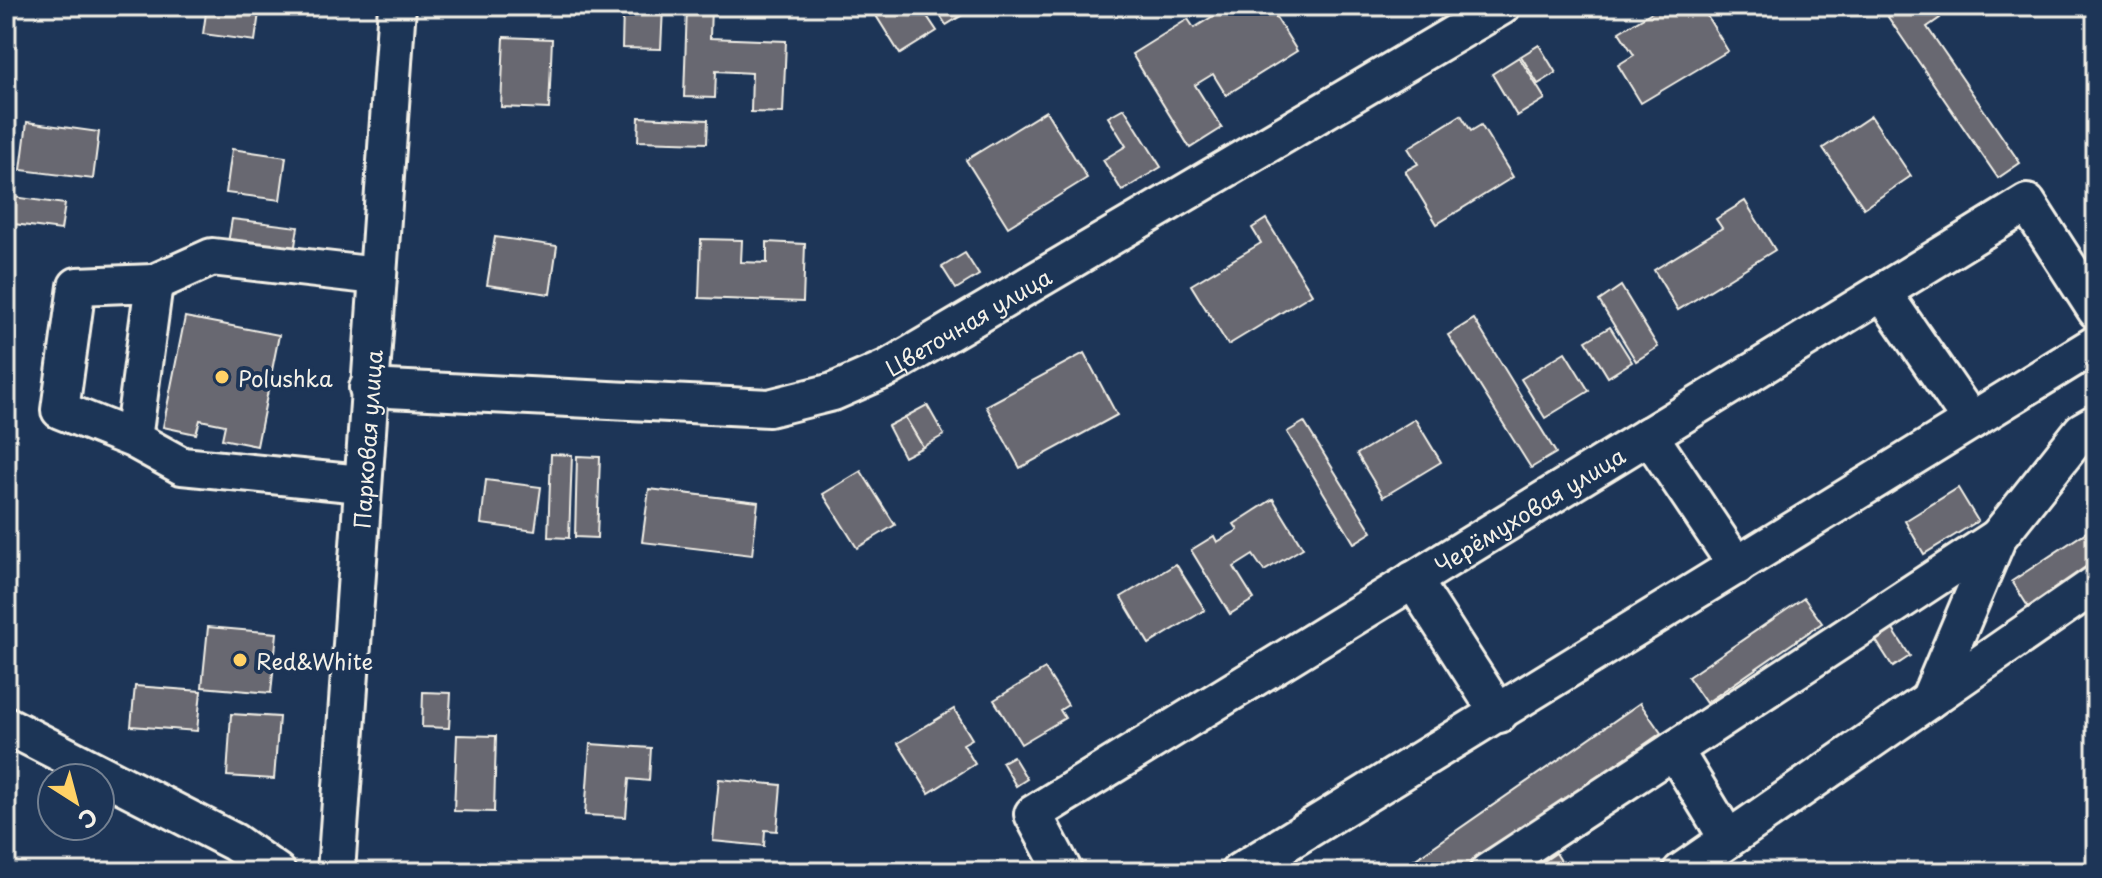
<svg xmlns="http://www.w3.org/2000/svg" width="2102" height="878" font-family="'Playpen Sans',sans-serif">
	<rect width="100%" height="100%" fill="#1d3557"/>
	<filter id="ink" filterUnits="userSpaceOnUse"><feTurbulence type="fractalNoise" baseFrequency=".0125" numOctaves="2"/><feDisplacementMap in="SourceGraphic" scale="16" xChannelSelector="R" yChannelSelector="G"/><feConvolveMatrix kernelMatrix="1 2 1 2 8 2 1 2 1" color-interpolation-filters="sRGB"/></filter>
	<g filter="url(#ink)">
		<g fill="#686771" stroke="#f4f1e8" stroke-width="2">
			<polygon points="207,6 260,6 255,41 203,34"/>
			<polygon points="687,6 711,6 710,38 786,41 783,113 751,112 752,73 716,71 715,98 684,97"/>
			<polygon points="870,6 977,6 946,25 935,7 925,13 937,31 900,54"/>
			<polygon points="1229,6 1269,6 1297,51 1226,95 1213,74 1195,85 1222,128 1190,148 1132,54 1188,19 1194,28"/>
			<polygon points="1662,6 1701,6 1728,51 1641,103 1618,65 1634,55 1619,32"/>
			<polygon points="1903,6 1931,6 1940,18 1927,27 2020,163 1998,178 1888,17"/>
			<polygon points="623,7 663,8 661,49 622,48"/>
			<polygon points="504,37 552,39 549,109 501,107"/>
			<polygon points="1539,45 1556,73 1538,84 1521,56"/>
			<polygon points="1519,57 1545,99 1517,116 1492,74"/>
			<polygon points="1124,108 1161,167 1122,191 1103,160 1126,146 1108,117"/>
			<polygon points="1046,111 1087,178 1008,227 966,160"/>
			<polygon points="1461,115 1471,131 1481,125 1513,177 1437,224 1405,171 1418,164 1408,148"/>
			<polygon points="1871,116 1911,176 1864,208 1823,148"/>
			<polygon points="639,117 708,120 707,143 638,141"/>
			<polygon points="27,122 99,132 93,179 21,170"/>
			<polygon points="232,149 286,157 280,200 226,193"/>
			<polygon points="6,196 65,204 61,230 6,223"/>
			<polygon points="1745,201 1775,250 1678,310 1654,270 1722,228 1716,219"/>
			<polygon points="232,219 298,227 294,252 228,243"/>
			<polygon points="1266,219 1312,294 1228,345 1191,285 1261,243 1252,228"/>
			<polygon points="495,237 557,246 550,294 487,285"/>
			<polygon points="701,239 742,240 741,262 767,263 767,242 805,244 803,302 699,298"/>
			<polygon points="965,253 979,275 956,289 942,267"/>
			<polygon points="1621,286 1658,347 1636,361 1599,301"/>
			<polygon points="185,317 279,335 257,446 222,439 225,425 200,420 196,434 163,427"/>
			<polygon points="1474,319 1556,453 1531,468 1448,335"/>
			<polygon points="1610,327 1632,362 1608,377 1586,341"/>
			<polygon points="1565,352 1589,391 1545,418 1521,379"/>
			<polygon points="1084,353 1117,415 1020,468 986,406"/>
			<polygon points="927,405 944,435 923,447 905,417"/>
			<polygon points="905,417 923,447 904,457 888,426"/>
			<polygon points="1415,419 1441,462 1383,497 1357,454"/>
			<polygon points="1304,422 1372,532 1354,543 1287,432"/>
			<polygon points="551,454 572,455 569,538 548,537"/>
			<polygon points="577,456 600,457 597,538 575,537"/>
			<polygon points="861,471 895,525 857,548 823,494"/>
			<polygon points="486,480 541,487 535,531 481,524"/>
			<polygon points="1958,488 1978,521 1924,554 1905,521"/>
			<polygon points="649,489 758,502 752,555 642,542"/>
			<polygon points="1273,499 1303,548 1264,571 1253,555 1234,567 1254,599 1230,614 1191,550 1214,536 1217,542 1238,530 1234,524"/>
			<polygon points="2091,529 2096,537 2096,564 2029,608 2012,581"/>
			<polygon points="1176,564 1205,610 1149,644 1121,597"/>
			<polygon points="1804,598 1822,623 1706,703 1688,677"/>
			<polygon points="208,627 277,633 271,693 202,687"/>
			<polygon points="1892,628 1910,656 1893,667 1875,639"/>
			<polygon points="1045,669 1068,705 1060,710 1065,718 1021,744 994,700"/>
			<polygon points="135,686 201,691 197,731 131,726"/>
			<polygon points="423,692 451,693 449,728 422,727"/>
			<polygon points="1640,703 1661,733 1461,872 1397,872"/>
			<polygon points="954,709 972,739 963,744 975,764 929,793 898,743"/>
			<polygon points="231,714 279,717 274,779 227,776"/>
			<polygon points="457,735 496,736 494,812 454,811"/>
			<polygon points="590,744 651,748 649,781 629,779 626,817 585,815"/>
			<polygon points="1013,756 1027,779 1016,786 1002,762"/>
			<polygon points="719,779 781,785 777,831 765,830 764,846 713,841"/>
			<polygon points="1556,853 1568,872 1528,872"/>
			<polygon points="1746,860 1754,872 1728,872"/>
		</g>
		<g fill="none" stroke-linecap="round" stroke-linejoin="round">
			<defs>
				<g id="minor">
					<polyline points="154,283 212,257 377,276"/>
					<polyline points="1882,292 1971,421"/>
					<path id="s1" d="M368,388L769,408L833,392L888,368L1502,6"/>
					<polyline points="1649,435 1737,566"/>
					<polyline points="133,439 154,283 77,286 60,410 133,439 182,466 361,484"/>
					<polyline points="1413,580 1499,714"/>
					<polyline points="1929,700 1998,537 2082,431 2096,423"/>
					<polyline points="6,725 234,842 277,872"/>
					<polyline points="1674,750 1728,839"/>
					<path id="s2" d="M336,872L397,6"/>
					<path id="s3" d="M1064,872L1033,814L2027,203L2096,310"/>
					<polyline points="1239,872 2096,344"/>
					<polyline points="1488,872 1998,537"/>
					<polyline points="1681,872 2096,584"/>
				</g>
			</defs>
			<use href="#minor" stroke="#f4f1e8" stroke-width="42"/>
			<use href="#minor" stroke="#1d3557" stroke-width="36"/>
		</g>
	</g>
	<g fill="#ffd166" stroke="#1d3557" stroke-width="3">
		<circle cx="222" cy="377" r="8"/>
		<circle cx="240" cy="660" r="8"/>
	</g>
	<g text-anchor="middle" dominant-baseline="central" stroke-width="8" stroke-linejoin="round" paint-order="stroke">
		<g font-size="22" fill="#f4f1e8" stroke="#1d3557">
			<text stroke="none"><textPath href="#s1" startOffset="620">Цветочная улица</textPath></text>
			<text stroke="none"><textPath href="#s2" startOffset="434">Парковая улица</textPath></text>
			<text stroke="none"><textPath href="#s3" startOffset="648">Черёмуховая улица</textPath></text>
		</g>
		<g font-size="22" fill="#f4f1e8" stroke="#1d3557" text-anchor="start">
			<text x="238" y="377">Polushka</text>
			<text x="256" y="660">Red&amp;White</text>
		</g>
	</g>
	<rect width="2102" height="878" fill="none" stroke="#1d3557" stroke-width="32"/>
	<rect x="16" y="16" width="2070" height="846" fill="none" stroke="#f4f1e8" stroke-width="3" filter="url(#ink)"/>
	<g transform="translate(76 802) rotate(144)"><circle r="38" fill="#1d3557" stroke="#738091" stroke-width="2"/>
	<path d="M0-6L14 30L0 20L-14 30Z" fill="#ffd166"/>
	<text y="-12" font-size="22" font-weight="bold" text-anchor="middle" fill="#f4f1e8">С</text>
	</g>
</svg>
